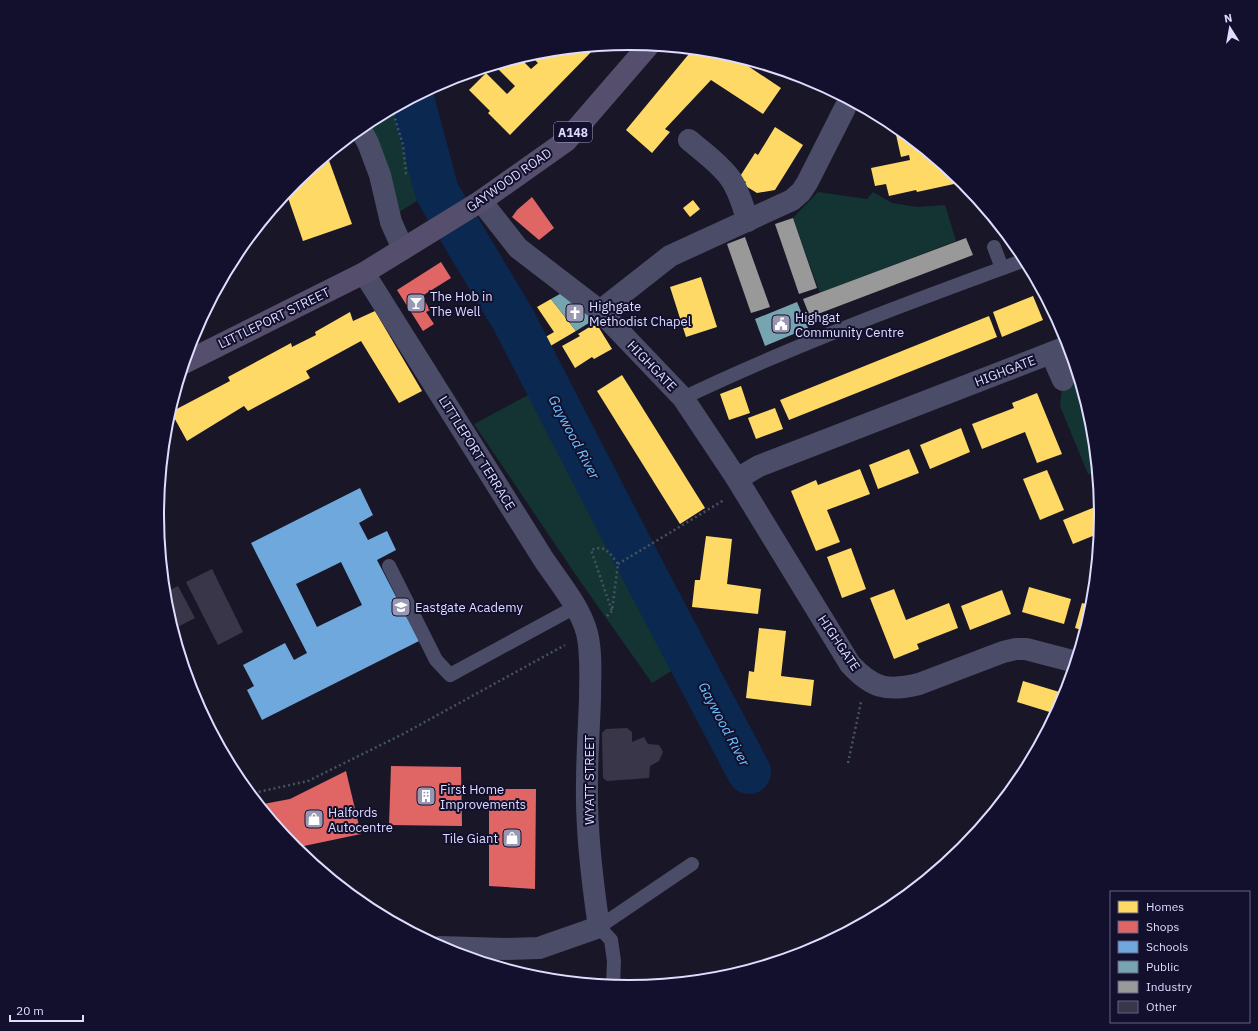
<svg xmlns="http://www.w3.org/2000/svg" width="1258" height="1031" font-family="'IBM Plex Sans',sans-serif">
	<rect width="100%" height="100%" fill="#191727"/>
	<g fill="#133432">
		<polygon points="403,103 428,194 399,212 388,171 369,122"/>
		<polygon points="818,192 867,199 873,192 892,203 917,207 945,205 956,241 820,293 793,218"/>
		<polygon points="558,379 636,548 697,655 652,683 580,581 474,424"/>
		<polygon points="1075,383 1081,385 1092,424 1097,475 1088,474 1060,406 1062,388"/>
	</g>
	<g fill="#ffd966">
		<polygon points="597,46 510,135 488,113 490,111 469,90 486,73 507,94 515,86 494,65 519,57 531,69 538,63 529,54 537,52"/>
		<polygon points="693,49 721,52 733,56 781,88 763,114 711,80 665,129 670,132 652,153 626,130"/>
		<polygon points="806,78 810,79 829,89 827,92"/>
		<polygon points="775,127 803,145 775,190 757,193 744,185 746,182 739,178 755,153 758,155"/>
		<polygon points="899,129 951,171 954,184 917,192 916,190 889,196 886,184 875,186 871,168 910,160 909,155 901,157 895,130"/>
		<polygon points="327,155 352,224 303,241 286,192 295,181"/>
		<polygon points="693,200 700,209 690,217 683,208"/>
		<polygon points="701,277 717,327 686,337 670,287"/>
		<polygon points="1042,290 1051,307 1055,314 1050,316 1040,291"/>
		<polygon points="1033,296 1043,320 1002,337 993,312"/>
		<polygon points="551,299 576,331 547,348 542,339 554,332 537,307"/>
		<polygon points="375,311 422,391 399,403 361,341 306,371 310,378 248,411 244,406 187,441 171,412 230,381 228,377 291,343 292,347 316,335 315,332 350,312 353,321"/>
		<polygon points="989,316 997,337 789,420 780,400"/>
		<polygon points="596,323 612,349 594,359 592,357 575,368 562,346 580,336 578,334"/>
		<polygon points="622,375 705,508 680,524 597,391"/>
		<polygon points="741,386 750,413 729,420 720,394"/>
		<polygon points="1037,393 1062,454 1037,463 1025,432 982,449 972,424 1014,408 1012,403"/>
		<polygon points="775,408 783,429 756,439 748,418"/>
		<polygon points="961,428 970,452 930,469 920,445"/>
		<polygon points="909,449 919,473 878,489 869,465"/>
		<polygon points="860,469 870,494 827,510 840,542 816,551 791,491 816,480 818,485"/>
		<polygon points="1047,470 1064,510 1040,520 1023,479"/>
		<polygon points="1100,505 1101,516 1100,533 1073,544 1063,520"/>
		<polygon points="706,536 732,539 727,584 761,589 758,614 692,607 695,580 700,580"/>
		<polygon points="851,548 866,589 842,598 827,557"/>
		<polygon points="1029,587 1071,599 1064,624 1022,612"/>
		<polygon points="894,589 906,620 949,603 958,628 917,644 919,649 894,659 870,598"/>
		<polygon points="1002,590 1011,614 970,630 961,606"/>
		<polygon points="1082,603 1093,606 1085,631 1075,628"/>
		<polygon points="759,628 786,631 781,676 814,680 811,706 746,698 749,671 754,672"/>
		<polygon points="1023,681 1066,694 1056,714 1017,702"/>
	</g>
	<g fill="#e06666">
		<polygon points="532,197 554,228 539,240 512,217 517,210"/>
		<polygon points="441,262 451,278 422,296 430,310 426,312 434,324 423,331 397,290"/>
		<polygon points="391,766 461,767 462,826 389,825"/>
		<polygon points="346,771 361,834 304,846 308,860 295,849 258,805 290,799"/>
		<polygon points="489,789 536,789 535,889 489,886"/>
	</g>
	<path fill="#6fa8dc" fill-rule="evenodd" d="M360,488L373,515L359,523L368,540L387,531L396,550L377,560L419,641L262,720L247,690L254,686L243,665L285,643L294,660L307,653L251,543ZM341,562L362,605L317,627L296,584Z"/>
	<g fill="#76a5af">
		<polygon points="567,290 583,306 592,321 576,331 551,299"/>
		<polygon points="797,302 808,328 765,346 755,319"/>
	</g>
	<g fill="#999">
		<polygon points="793,218 817,288 799,294 775,224"/>
		<polygon points="745,237 770,307 751,313 727,244"/>
		<polygon points="966,238 973,255 810,317 803,299"/>
	</g>
	<g fill="none" stroke-linecap="round" stroke-linejoin="round">
		<polyline stroke="#0a2850" stroke-width="44" points="412,98 437,192 513,319 642,569 749,772"/>
	</g>
	<g fill="#383648">
		<polygon points="212,569 243,632 218,645 186,582"/>
		<polygon points="178,586 195,618 172,630 166,607 164,593"/>
		<polygon points="627,728 632,732 632,742 644,737 648,744 659,745 663,752 659,761 650,766 649,778 607,781 603,778 602,733 606,729"/>
	</g>
	<g fill="none" stroke-linecap="round" stroke-linejoin="round">
		<g stroke="#445463" stroke-width="2.5" stroke-dasharray="2 3" stroke-linecap="butt">
			<polyline points="392,109 403,145 406,173 404,174"/>
			<polyline points="618,564 724,500"/>
			<path d="M607,616L612,611L618,564C610,554 606,544 591,550L612,611"/>
			<polyline points="848,763 861,702"/>
			<polyline points="249,794 308,781 403,734 565,645"/>
		</g>
		<g stroke="#4b4c68" stroke-width="14">
			<polyline points="994,247 1002,268"/>
			<path d="M683,398C794,345 910,302 1025,260"/>
			<polyline points="389,566 436,660 450,675 577,606"/>
			<polyline points="613,986 614,961 611,940 599,927 692,864"/>
		</g>
		<g stroke="#4b4c68" stroke-width="22">
			<polyline points="360,128 368,143 380,175 391,222 403,249"/>
			<path d="M689,140C703,152 719,163 730,178C739,190 743,207 748,221"/>
			<path d="M481,201L518,248L600,311L683,398L737,479L850,664C872,688 887,692 919,684L1003,652L1016,649H1026L1076,662"/>
			<path d="M364,273L544,560C559,582 580,607 587,633C592,654 590,677 590,699C589,728 587,756 587,785C586,832 592,880 599,927L539,948L505,949L439,947"/>
			<polyline points="600,311 670,256 792,200 801,192 807,183 845,108"/>
			<polyline points="1051,353 1063,380"/>
			<polyline points="737,479 759,466 1069,346"/>
		</g>
		<polyline stroke="#554e6c" stroke-width="22" points="184,363 364,273 481,201 566,141 649,45"/>
	</g>
	<defs>
		<symbol id="bar-square" viewBox="-11 -11 22 22"><rect x="-9" y="-9" width="18" height="18" rx="4" fill="#9998b3" stroke="#13102e"/><path d="M-6-5H6L.8 .8V4.5H3.5V6h-7V4.5H-.8V.8Z" fill="#fff"/></symbol>
		<symbol id="church-square" viewBox="-11 -11 22 22"><rect x="-9" y="-9" width="18" height="18" rx="4" fill="#9998b3" stroke="#13102e"/><path d="M-1.2-6h2.4v3.5h3.3v2.4h-3.3V6h-2.4V-.1h-3.3v-2.4h3.3Z" fill="#fff"/></symbol>
		<symbol id="civic-square" viewBox="-11 -11 22 22"><rect x="-9" y="-9" width="18" height="18" rx="4" fill="#9998b3" stroke="#13102e"/><path d="M-.6-6.5H3V-4.5H.6V-3L4-1V1h2V6H-6V1h2V-1L-.6-3ZM-1.2 2.5V6h2.4V2.5Z" fill="#fff"/></symbol>
		<symbol id="school-square" viewBox="-11 -11 22 22"><rect x="-9" y="-9" width="18" height="18" rx="4" fill="#9998b3" stroke="#13102e"/><path d="M0-5L7-2L0 1L-7-2ZM-4 1L0 2.5L4 1V4Q0 6-4 4Z" fill="#fff"/></symbol>
		<symbol id="building-square" viewBox="-11 -11 22 22"><rect x="-9" y="-9" width="18" height="18" rx="4" fill="#9998b3" stroke="#13102e"/><path d="M-4-6H4V6H1V3H-1V6H-4ZM-2.5-4.3h1.7v1.8h-1.7ZM.8-4.3h1.7v1.8H.8ZM-2.5-1h1.7V.8h-1.7ZM.8-1h1.7V.8H.8Z" fill="#fff"/></symbol>
		<symbol id="shop-square" viewBox="-11 -11 22 22"><rect x="-9" y="-9" width="18" height="18" rx="4" fill="#9998b3" stroke="#13102e"/><path d="M-5-2.5h2.3a2.7 3.5 0 0 1 5.4 0H5L5.5 6h-11ZM-1.5-2.5h3a1.5 2.3 0 0 0-3 0Z" fill="#fff"/></symbol>
	</defs>
	<g fill-rule="evenodd">
		<use href="#bar-square" x="405" y="292" width="22" height="22"/>
		<use href="#church-square" x="564" y="302" width="22" height="22"/>
		<use href="#civic-square" x="770" y="313" width="22" height="22"/>
		<use href="#school-square" x="390" y="596" width="22" height="22"/>
		<use href="#building-square" x="415" y="785" width="22" height="22"/>
		<use href="#shop-square" x="303" y="808" width="22" height="22"/>
		<use href="#shop-square" x="501" y="827" width="22" height="22"/>
	</g>
	<g text-anchor="middle" dominant-baseline="central" stroke-width="4" stroke-linejoin="round" paint-order="stroke">
		<rect fill="#13102e" stroke="#a1a0c0" stroke-width="1" x="554" y="122" width="38" height="20" rx="3"/>
		<g font-size="12" font-weight="bold" fill="#deddff">
			<text x="573" y="132">A148</text>
		</g>
		<g font-size="13" fill="#deddff" stroke="#13102e">
			<text transform="translate(509 180) rotate(-35)">GAYWOOD ROAD</text>
			<text transform="translate(274 318) rotate(-26)">LITTLEPORT STREET</text>
			<text transform="translate(652 366) rotate(46)">HIGHGATE</text>
			<text transform="translate(1005 371) rotate(-21)">HIGHGATE</text>
			<text transform="translate(477 453) rotate(58)">LITTLEPORT TERRACE</text>
			<text transform="translate(839 643) rotate(56)">HIGHGATE</text>
			<text transform="translate(589 780) rotate(-90)">WYATT STREET</text>
		</g>
		<g font-size="13" fill="#deddff" stroke="#13102e" text-anchor="start">
			<text x="430" y="296">The Hob in<tspan x="430" dy="15">The Well</tspan></text>
			<text x="589" y="306">Highgate<tspan x="589" dy="15">Methodist Chapel</tspan></text>
			<text x="795" y="317">Highgat<tspan x="795" dy="15">Community Centre</tspan></text>
			<text x="415" y="607">Eastgate Academy</text>
			<text x="440" y="789">First Home<tspan x="440" dy="15">Improvements</tspan></text>
			<text x="328" y="812">Halfords<tspan x="328" dy="15">Autocentre</tspan></text>
			<text x="498" y="838" text-anchor="end">Tile Giant</text>
		</g>
		<g font-size="14" font-style="italic" fill="#6bc5ff" stroke="#13102e">
			<text transform="translate(574 437) rotate(62)">Gaywood River</text>
			<text transform="translate(724 724) rotate(62)">Gaywood River</text>
		</g>
	</g>
	<path d="M0 0H1258V1031H0ZM164 515a465 465 0 1 1 930 0a465 465 0 1 1-930 0Z" fill="#13102e" fill-rule="evenodd"/>
	<path fill="none" stroke="#deddff" stroke-width="2" d="M164 515a465 465 0 1 1 930 0a465 465 0 1 1-930 0Z"/>
	<rect x="1110" y="891" width="140" height="132" fill="#13102e" stroke="#646282"/>
	<rect x="1118" y="901" width="20" height="12" fill="#ffd966" stroke="#646282"/>
	<text x="1146" y="911" font-size="12" fill="#deddff">Homes</text>
	<rect x="1118" y="921" width="20" height="12" fill="#e06666" stroke="#646282"/>
	<text x="1146" y="931" font-size="12" fill="#deddff">Shops</text>
	<rect x="1118" y="941" width="20" height="12" fill="#6fa8dc" stroke="#646282"/>
	<text x="1146" y="951" font-size="12" fill="#deddff">Schools</text>
	<rect x="1118" y="961" width="20" height="12" fill="#76a5af" stroke="#646282"/>
	<text x="1146" y="971" font-size="12" fill="#deddff">Public</text>
	<rect x="1118" y="981" width="20" height="12" fill="#999999" stroke="#646282"/>
	<text x="1146" y="991" font-size="12" fill="#deddff">Industry</text>
	<rect x="1118" y="1001" width="20" height="12" fill="#383648" stroke="#646282"/>
	<text x="1146" y="1011" font-size="12" fill="#deddff">Other</text>
	<g transform="translate(1230 28) rotate(349)" stroke="#13102e" stroke-width="3" paint-order="stroke">
	<path d="M0-3L7 15L0 10L-7 15Z" fill="#deddff"/>
	<text y="-6" font-size="11" font-weight="bold" text-anchor="middle" fill="#deddff">N</text>
	</g>
	<path d="M10 1015v6h73v-6" fill="none" stroke="#deddff" stroke-width="2"/>
	<text x="16" y="1015" font-size="12" fill="#deddff" stroke="#13102e" stroke-width="3" paint-order="stroke">20 m</text>
</svg>
